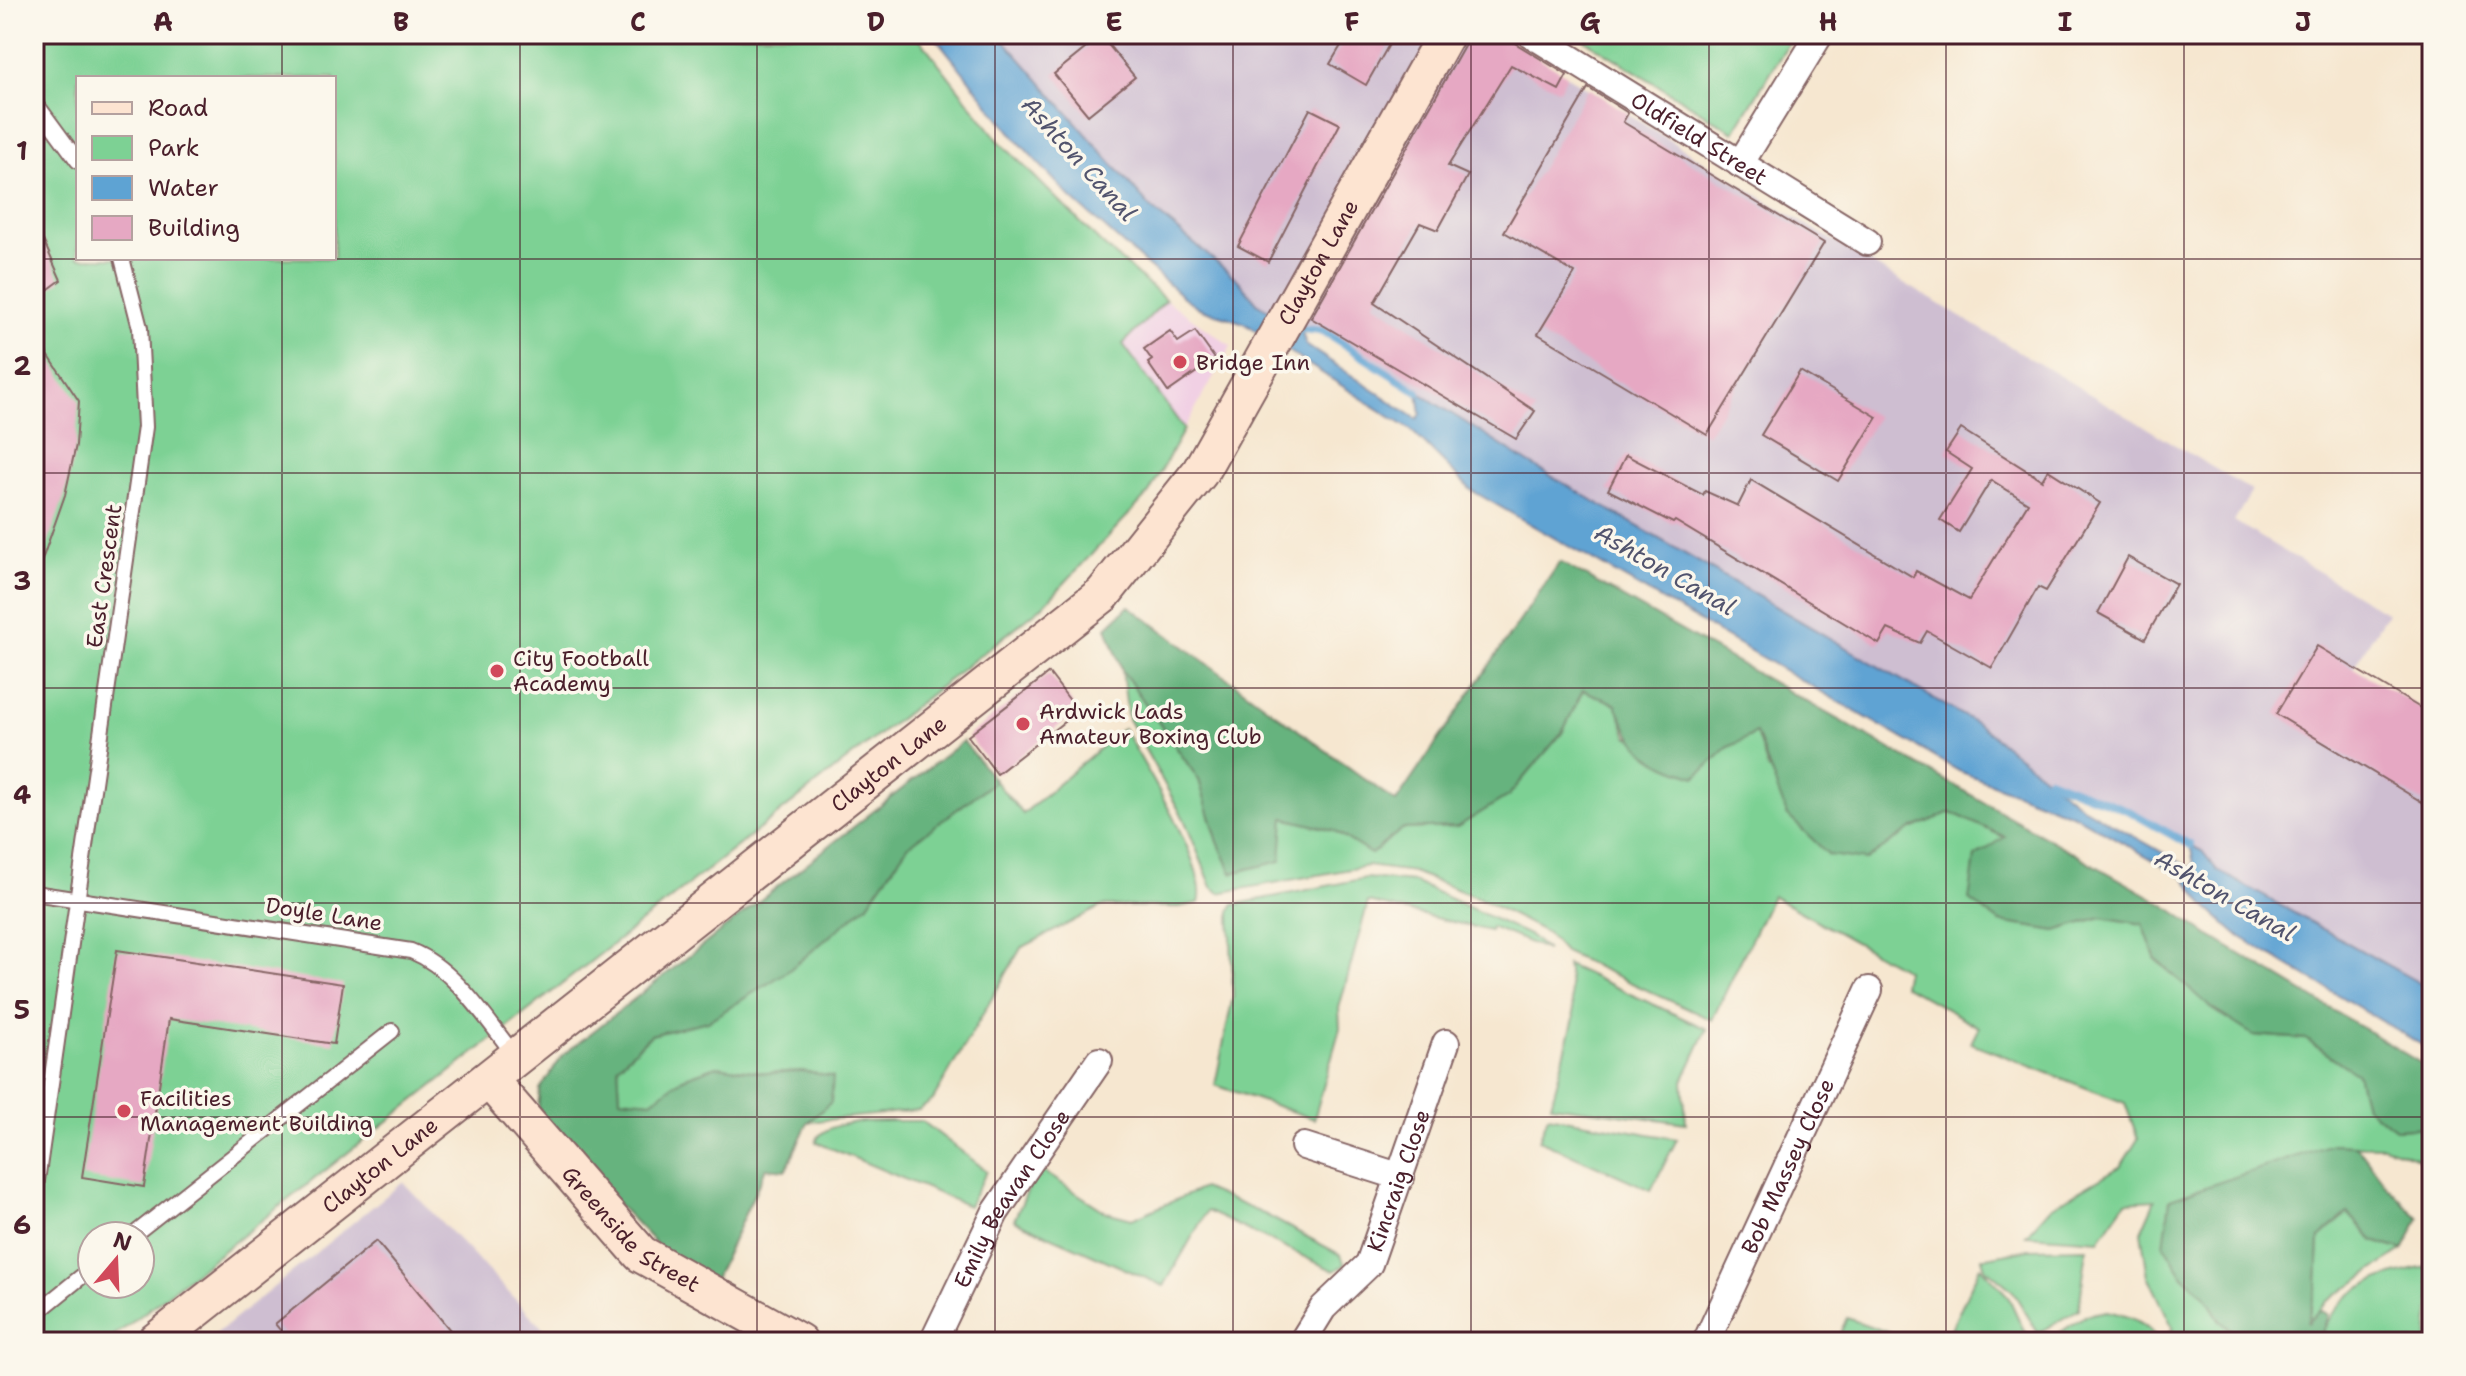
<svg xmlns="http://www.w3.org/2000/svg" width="2466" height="1376" font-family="'Shantell Sans',sans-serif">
	<rect width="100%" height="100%" fill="#fbf7ec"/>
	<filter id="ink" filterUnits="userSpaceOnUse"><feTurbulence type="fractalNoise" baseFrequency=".0125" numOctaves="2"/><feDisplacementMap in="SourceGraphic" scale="16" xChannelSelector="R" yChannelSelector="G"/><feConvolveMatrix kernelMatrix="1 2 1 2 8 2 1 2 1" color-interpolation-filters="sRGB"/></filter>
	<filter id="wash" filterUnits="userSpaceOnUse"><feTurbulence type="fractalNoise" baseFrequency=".006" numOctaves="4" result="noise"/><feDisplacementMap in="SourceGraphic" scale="32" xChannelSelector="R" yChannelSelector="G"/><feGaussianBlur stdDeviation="1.8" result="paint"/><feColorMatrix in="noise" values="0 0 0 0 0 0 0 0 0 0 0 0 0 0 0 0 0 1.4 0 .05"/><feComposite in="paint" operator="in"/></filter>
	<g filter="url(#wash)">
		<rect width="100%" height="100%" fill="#f6e7d0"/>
		<polygon fill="#f1d0e4" points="1166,300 1231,346 1184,429 1122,344"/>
		<g fill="#cebed1">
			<polygon points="999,34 1500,34 1752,192 2252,491 2234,521 2387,613 2353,668 2432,715 2432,990 2217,870 2202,851 2127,810 2048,779 1979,725 1527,462 1324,331 1301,329 1258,304 1238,280 1151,208"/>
			<polygon points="403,1182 556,1342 206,1342"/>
		</g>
		<g fill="#7dd194" stroke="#647860" stroke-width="2" fill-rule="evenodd">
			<path d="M34,34H916L999,141L1102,244L1166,300L1123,344L1184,429L1149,493L1044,605L107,1342H34ZM78,78H334V258H78ZM92,1236H140V1284H92Z"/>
			<polygon points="1575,34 1794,34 1734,132"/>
			<polygon points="1122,670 1199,780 1218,842 1233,873 1284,818 1333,830 1371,854 1402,829 1457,827 1509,795 1562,733 1583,690 1616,704 1628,736 1696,777 1727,748 1756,733 1768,769 1866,860 1911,829 1951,812 2006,838 1975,857 1970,900 2000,922 2056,931 2101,917 2143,924 2156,960 2253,1035 2305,1039 2357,1074 2365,1106 2396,1129 2428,1127 2425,1160 2383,1146 2332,1145 2183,1276 2204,1294 2221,1322 2249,1342 2162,1342 2173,1328 2148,1276 2141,1232 2155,1200 2126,1202 2099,1240 2026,1235 2051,1207 2121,1166 2138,1139 2125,1103 1971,1043 1979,1027 1903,985 1906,970 1772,896 1712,1020 1564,952 1547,933 1481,899 1413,872 1367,866 1219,893 1212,887 1184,819 1128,719"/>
			<path d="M1123,728C1142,762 1210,869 1199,903L1179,907L1102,906L1021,948L933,1100L919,1110L808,1122L831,1102L804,1071L767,1073L717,1066L683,1078L652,1101L620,1099L618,1066L651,1035L708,1020L867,905L907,846L995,781L1023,814Z"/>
			<polygon points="1366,878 1414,882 1529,935 1547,950 1491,927 1490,931 1368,902 1339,1008 1340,1028 1314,1119 1215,1085 1233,996 1230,912 1233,905"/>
			<polygon points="1567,965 1707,1029 1683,1081 1686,1123 1551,1105 1574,1018"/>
			<polygon points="1548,1116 1677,1139 1651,1190 1539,1140"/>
			<path d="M922,1121L987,1171L968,1206L816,1142C824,1115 897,1122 922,1121Z"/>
			<polygon points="1038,1168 1106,1212 1132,1219 1203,1188 1266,1215 1341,1255 1345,1265 1334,1271 1207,1211 1164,1286 1014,1220"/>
			<polygon points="2348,1213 2374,1241 2403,1250 2326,1302 2306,1326 2317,1285 2319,1238"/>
			<polygon points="2087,1248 2079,1309 2038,1333 2012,1290 1985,1268 1982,1258 2029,1249"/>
			<polygon points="1980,1266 2008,1296 2027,1337 2014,1342 1945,1342"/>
			<path d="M2427,1267L2431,1293L2427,1342H2319C2336,1289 2376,1276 2427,1267Z"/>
			<path d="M2107,1311C2129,1316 2147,1321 2160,1342H2046L2086,1315Z"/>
			<polygon points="1847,1318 1915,1342 1836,1342"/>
		</g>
		<g fill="#66b37e" stroke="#586954" stroke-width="2">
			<path d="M1560,562L2165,905L2205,933L2432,1070V1116L2428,1127L2396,1129L2365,1106L2357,1074L2306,1039L2253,1035L2211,1008L2156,960L2143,924L2101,917L2056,931L2000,922L1969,900L1975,857L2005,837L1951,812L1911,829L1866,860L1829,855L1787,815L1756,733L1727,748L1696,777C1649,762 1635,752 1616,704L1583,690L1562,733L1509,795L1457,827L1402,829L1371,854L1333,830L1284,818L1281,861L1232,873L1218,842L1199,780L1122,670L1107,627L1129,606L1396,802Z"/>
			<polygon points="963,741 995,781 908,846 867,905 788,971 708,1021 651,1035 618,1066 620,1098 652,1101 683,1078 717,1066 767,1073 804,1071 833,1077 831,1102 808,1122 786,1170 766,1168 713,1283 666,1254 600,1186 538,1108 540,1089 563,1055"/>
			<polygon points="2332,1144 2356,1145 2388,1187 2419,1219 2403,1250 2374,1241 2348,1213 2319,1238 2317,1285 2307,1323 2319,1310 2328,1315 2319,1342 2249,1342 2221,1322 2204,1294 2183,1276 2164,1245 2170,1199"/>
		</g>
		<polygon fill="#5ea3d3" stroke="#54617f" stroke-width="2" points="933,34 999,34 1151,208 1238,280 1258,304 1301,329 1306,345 1417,419 1421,414 1418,392 1527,462 1979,725 2084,808 2190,868 2194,864 2190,845 2202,851 2217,870 2432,990 2432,1051 2239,936 2205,906 2185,878 2076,816 1959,771 1471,490 1411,430 1244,323 1199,308 1182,296 1071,198 1017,140"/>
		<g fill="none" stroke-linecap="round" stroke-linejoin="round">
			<g stroke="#5ea3d3" stroke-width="8">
				<polyline points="1301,329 1323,331 1418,392"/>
				<polyline points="2048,779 2127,810 2190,845"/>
			</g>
		</g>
		<g id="blocks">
			<g fill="#e6a8c3">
				<polygon points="1348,34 1395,34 1366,85 1330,64"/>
				<polygon points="1471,34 1500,34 1567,75 1559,90 1511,65 1448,166 1468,175 1438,230 1420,223 1374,303 1535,411 1516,439 1311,318"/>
				<polygon points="1101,36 1135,77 1088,115 1054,74"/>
				<polygon points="1588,88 1628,113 1623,122 1824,243 1707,435 1538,334 1575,273 1504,232"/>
				<polygon points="1310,109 1340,124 1268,262 1238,246"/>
				<polygon points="34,220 61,280 34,300"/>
				<polygon points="1170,331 1178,342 1195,331 1215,359 1168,392 1148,363 1152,360 1144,349"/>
				<polygon points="34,334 79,401 76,445 65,495 37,574 34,573"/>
				<polygon points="1800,371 1877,417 1838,481 1761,435"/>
				<polygon points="1961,429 2042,480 2048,470 2100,503 2046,591 2038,587 1992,668 1927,631 1920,643 1888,629 1879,644 1675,521 1673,523 1608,490 1626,455 1703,495 1705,491 1738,506 1751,480 1913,577 1916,571 1969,600 2028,503 1991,480 1959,532 1940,520 1972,469 1946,452"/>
				<polygon points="2128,557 2176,584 2145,639 2098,613"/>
				<polygon points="2317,646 2432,715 2432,808 2276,714"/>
				<polygon points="1049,673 1078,711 997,774 968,736"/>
				<polygon points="117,950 343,984 334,1044 169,1019 144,1187 82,1177"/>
				<polygon points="376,1241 460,1342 290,1342 275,1324"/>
			</g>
		</g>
	</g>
	<g filter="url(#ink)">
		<use href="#blocks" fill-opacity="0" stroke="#866565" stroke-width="2"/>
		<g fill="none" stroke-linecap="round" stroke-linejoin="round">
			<defs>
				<g id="lane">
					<polyline points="34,101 78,161"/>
					<path d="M34,893L411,951C456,969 487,1021 517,1058"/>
					<polyline points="34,1202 145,427 140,328 122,258"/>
					<polyline points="132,1236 392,1031"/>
					<polyline points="34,1315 92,1268"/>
					<polyline points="34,1339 36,1342"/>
				</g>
				<g id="street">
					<path id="s1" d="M1531,34L1867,242"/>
					<polyline points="1740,164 1820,34"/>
					<polyline points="1304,1146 1401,1177"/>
					<path id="s2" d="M933,1342L995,1213L1099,1061"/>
					<path id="s3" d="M1302,1342L1323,1308L1369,1264L1446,1043"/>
					<path id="s4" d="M1706,1342L1869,990"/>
				</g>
				<g id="secondary">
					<path id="s5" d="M490,1081L641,1254L799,1342"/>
					<path id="s6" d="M155,1342L1103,594L1200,472L1446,34"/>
				</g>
			</defs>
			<use href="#lane" stroke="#866565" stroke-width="18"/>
			<use href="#street" stroke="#866565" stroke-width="30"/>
			<use href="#secondary" stroke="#866565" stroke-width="40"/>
			<use href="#lane" stroke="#fff" stroke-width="14"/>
			<use href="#street" stroke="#fff" stroke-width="26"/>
			<use href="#secondary" stroke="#fde4d1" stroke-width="36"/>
		</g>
	</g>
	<path fill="none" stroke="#4a1f2b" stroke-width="2" stroke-opacity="0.55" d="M282,34V78M520,34V1342M757,34V1342M995,34V1342M1233,34V1342M1471,34V1342M1709,34V1342M1946,34V1342M2184,34V1342M282,258V1342M34,259H2432M34,473H2432M34,688H2432M34,903H2432M34,1117H2432"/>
	<g fill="#d1495b" stroke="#fbf7ec" stroke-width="3">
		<circle cx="1180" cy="362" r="8"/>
		<circle cx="497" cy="671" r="8"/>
		<circle cx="1023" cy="724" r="8"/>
		<circle cx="124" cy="1111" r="8"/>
	</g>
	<g text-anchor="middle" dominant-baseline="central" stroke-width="7" stroke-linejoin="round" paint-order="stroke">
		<g font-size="22" fill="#4a1f2b" stroke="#fbf7ec">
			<text stroke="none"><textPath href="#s1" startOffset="198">Oldfield Street</textPath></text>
			<text stroke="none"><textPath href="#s6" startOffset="1604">Clayton Lane</textPath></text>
			<text transform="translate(104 576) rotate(-82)">East Crescent</text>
			<text stroke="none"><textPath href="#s6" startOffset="934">Clayton Lane</textPath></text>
			<text transform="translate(324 914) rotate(9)">Doyle Lane</text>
			<text stroke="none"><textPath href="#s4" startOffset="194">Bob Massey Close</textPath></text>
			<text stroke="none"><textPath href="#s6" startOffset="286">Clayton Lane</textPath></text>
			<text stroke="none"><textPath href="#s3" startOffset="192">Kincraig Close</textPath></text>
			<text stroke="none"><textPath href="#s2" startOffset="164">Emily Beavan Close</textPath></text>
			<text stroke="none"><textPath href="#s5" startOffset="206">Greenside Street</textPath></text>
		</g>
		<g font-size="22" fill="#4a1f2b" stroke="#fbf7ec" text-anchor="start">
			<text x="1196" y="362">Bridge Inn</text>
			<text x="513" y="658">City Football<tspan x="513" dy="25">Academy</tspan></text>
			<text x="1039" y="711">Ardwick Lads<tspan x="1039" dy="25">Amateur Boxing Club</tspan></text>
			<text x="140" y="1098">Facilities<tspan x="140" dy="25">Management Building</tspan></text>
		</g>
		<g font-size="24" font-style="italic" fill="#52546e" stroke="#fbf7ec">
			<text transform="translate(1079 159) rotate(48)">Ashton Canal</text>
			<text transform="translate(1665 570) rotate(30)">Ashton Canal</text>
			<text transform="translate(2225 896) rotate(30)">Ashton Canal</text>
		</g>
	</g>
	<rect width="2466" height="1376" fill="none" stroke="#fbf7ec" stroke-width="88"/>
	<rect x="76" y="76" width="260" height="184" fill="#fbf7ec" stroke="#b4a19f" stroke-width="2"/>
	<rect x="92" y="102" width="40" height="12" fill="#fde4d1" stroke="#b4a19f" stroke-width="2"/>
	<text x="148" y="116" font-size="24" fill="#4a1f2b">Road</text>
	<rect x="92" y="136" width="40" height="24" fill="#7dd194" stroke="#b4a19f" stroke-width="2"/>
	<text x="148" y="156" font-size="24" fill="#4a1f2b">Park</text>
	<rect x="92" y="176" width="40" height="24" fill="#5ea3d3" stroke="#b4a19f" stroke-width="2"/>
	<text x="148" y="196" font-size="24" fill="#4a1f2b">Water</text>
	<rect x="92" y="216" width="40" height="24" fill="#e6a8c3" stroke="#b4a19f" stroke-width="2"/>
	<text x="148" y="236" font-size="24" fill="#4a1f2b">Building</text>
	<g transform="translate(116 1260) rotate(19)"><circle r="38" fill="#fbf7ec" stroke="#b4a19f" stroke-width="2"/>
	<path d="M0-6L14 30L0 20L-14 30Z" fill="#d1495b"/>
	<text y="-12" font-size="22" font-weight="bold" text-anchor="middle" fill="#4a1f2b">N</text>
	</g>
	<rect x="44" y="44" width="2378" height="1288" fill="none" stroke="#4a1f2b" stroke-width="3"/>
	<g font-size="26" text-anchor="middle" font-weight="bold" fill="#4a1f2b">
		<text x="163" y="31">A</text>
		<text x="401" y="31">B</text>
		<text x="638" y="31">C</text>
		<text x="876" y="31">D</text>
		<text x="1114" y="31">E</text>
		<text x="1352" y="31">F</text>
		<text x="1590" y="31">G</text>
		<text x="1828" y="31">H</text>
		<text x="2065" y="31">I</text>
		<text x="2303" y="31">J</text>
		<text x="22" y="160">1</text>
		<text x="22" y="375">2</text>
		<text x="22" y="590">3</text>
		<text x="22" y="804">4</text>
		<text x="22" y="1019">5</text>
		<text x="22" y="1234">6</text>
	</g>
</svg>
